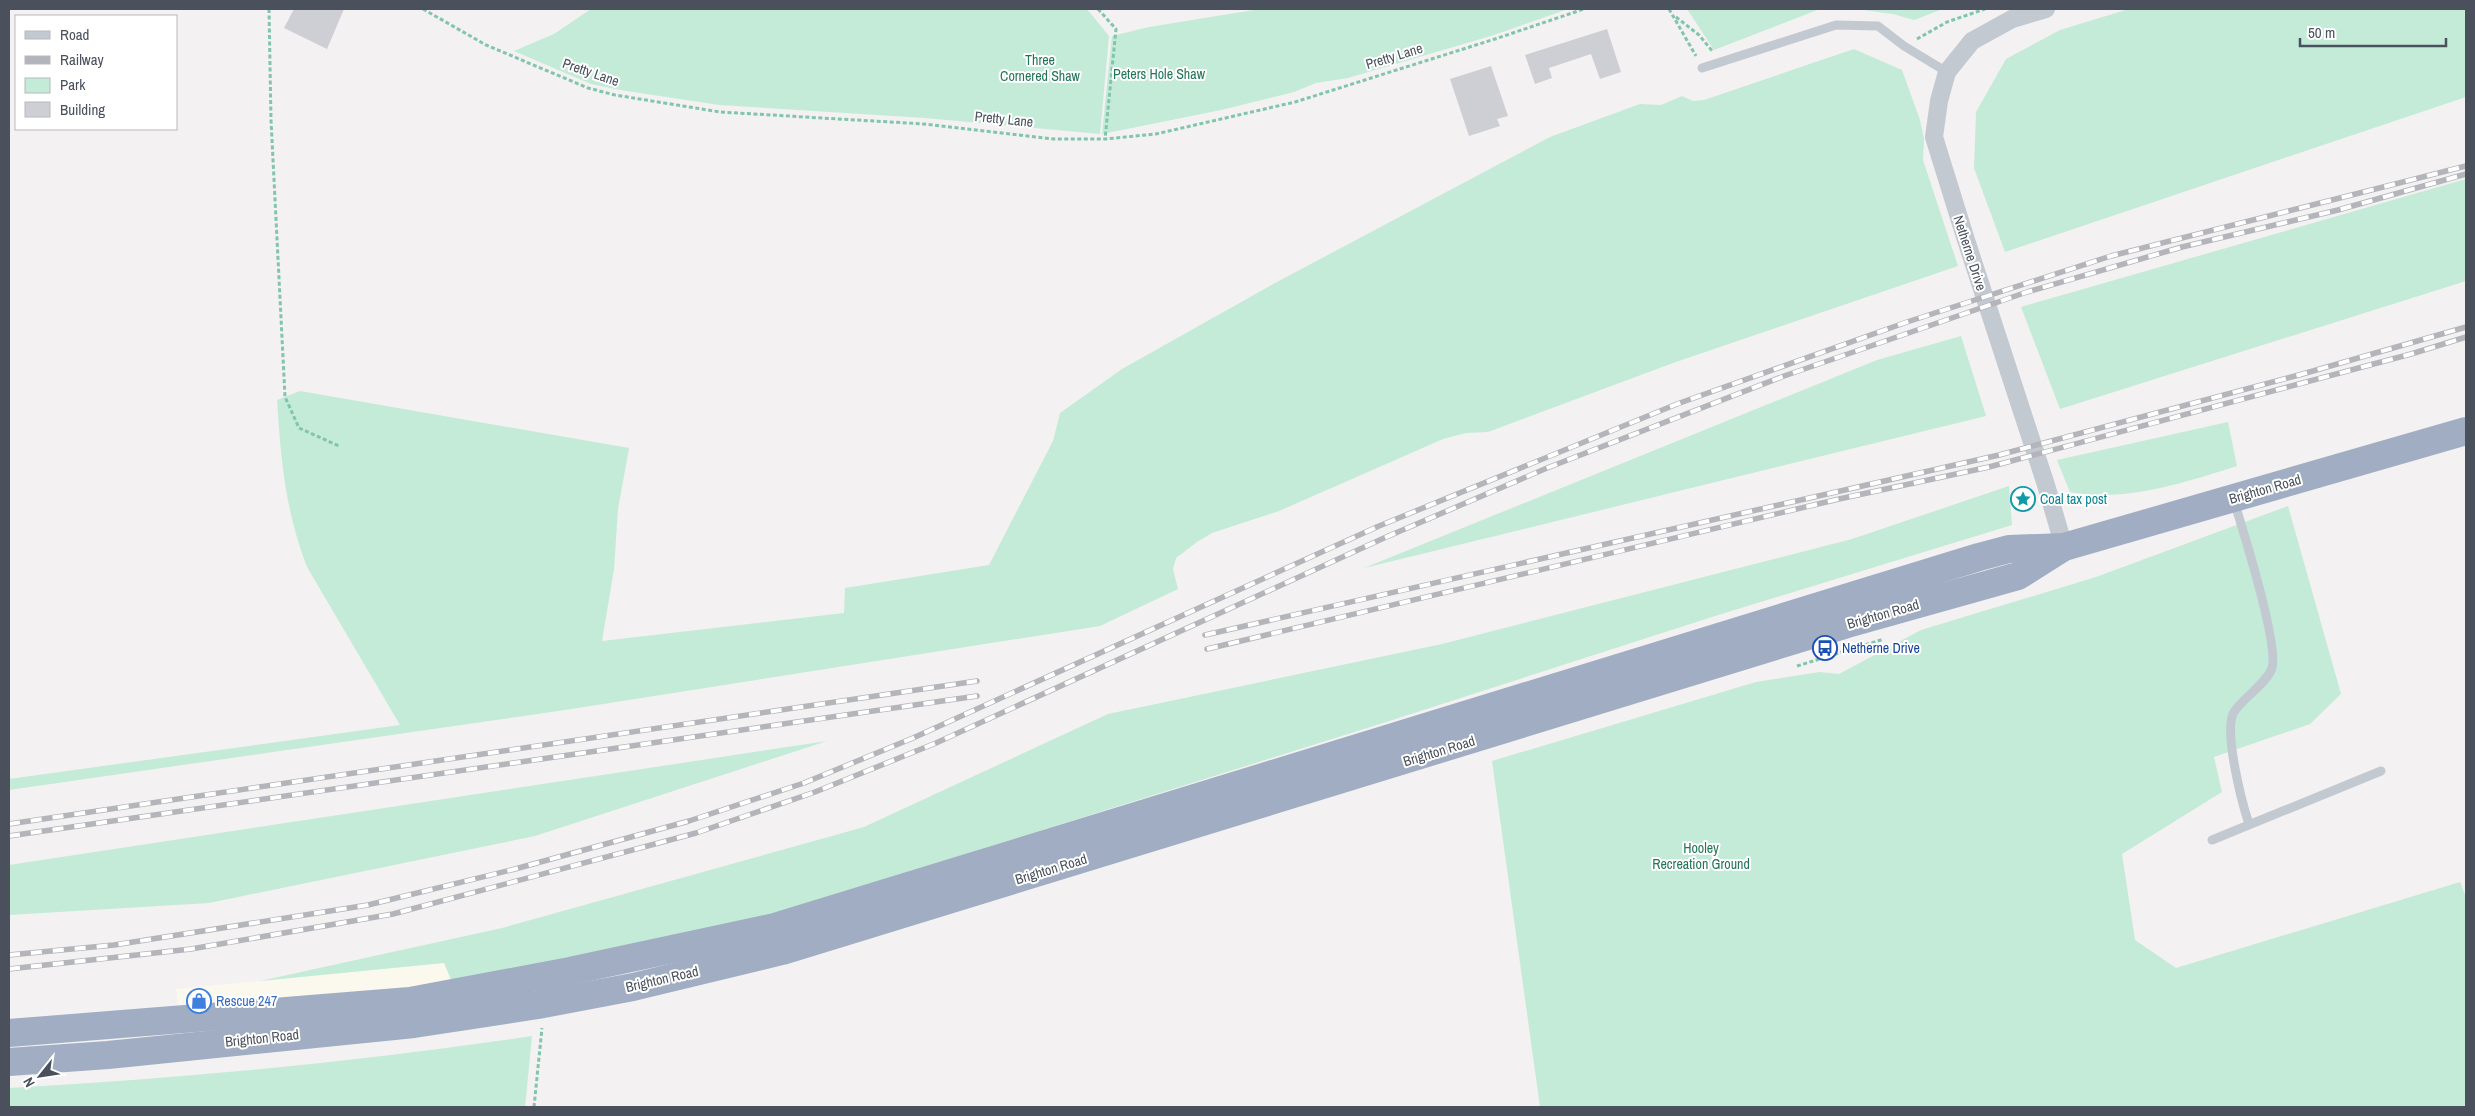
<svg xmlns="http://www.w3.org/2000/svg" width="2475" height="1116" font-family="'Archivo Narrow',sans-serif">
	<rect width="100%" height="100%" fill="#f3f1f1"/>
	<polygon fill="#fbf8ed" points="444,963 452,982 309,1002 179,1014 176,989"/>
	<g fill="#c4ebd8">
		<polygon points="591,9 1087,9 1109,36 1100,134 925,118 719,105 620,90 591,84 514,51 554,34"/>
		<polygon points="1260,9 1568,9 1494,35 1348,78 1316,83 1294,92 1221,110 1102,134 1112,36 1149,27"/>
		<polygon points="1687,9 1820,9 1714,50"/>
		<polygon points="1856,9 1943,9 1914,20 1893,14"/>
		<polygon points="2129,9 2466,9 2466,97 2005,252 1974,168 1976,112 2006,59 2060,30"/>
		<path d="M1854,49L1902,70L1920,120L1924,139L1923,160L1958,266L1673,363L1488,432L1466,433L1443,439L1279,511L1212,533L1197,542L1176,558L1173,569L1178,589L1100,626L565,710L9,790V779L400,725L307,567C285,510 281,460 277,400L300,391L629,448L618,509L614,569L602,641L844,613L845,588L989,565L1053,441L1060,413L1122,369L1275,283L1550,137L1640,104L1661,105L1682,96L1693,101L1704,100Z"/>
		<polygon points="2466,179 2466,281 2060,409 2021,307"/>
		<polygon points="1961,336 1986,416 1364,568 1877,360"/>
		<path d="M2228,422L2237,466C2186,482 2124,503 2070,492L2057,460Z"/>
		<polygon points="2009,486 2012,525 1715,616 1383,723 775,914 452,982 444,963 260,981 502,928 864,827 1108,714 1442,644 1852,539"/>
		<polygon points="2288,506 2341,694 2310,724 2214,757 2222,792 2122,854 2135,940 2176,968 2460,882 2466,897 2466,1107 1540,1107 1492,761 1756,682 1820,672 1839,674 1921,630 2096,577"/>
		<polygon points="827,741 535,836 209,903 9,915 9,865"/>
		<path d="M532,1036L525,1107H9V1088C184,1078 359,1062 532,1036Z"/>
	</g>
	<g fill="#cecfd4">
		<polygon points="294,9 344,9 327,49 284,28"/>
		<polygon points="1607,29 1621,72 1600,79 1591,54 1549,68 1552,78 1535,84 1525,55"/>
		<polygon points="1491,66 1508,116 1497,119 1500,126 1469,136 1450,79"/>
	</g>
	<g fill="none" stroke-linecap="round" stroke-linejoin="round">
		<g stroke="#80c5ac" stroke-width="3" stroke-dasharray="4 2.5" stroke-linecap="butt">
			<polyline points="269,9 271,120 285,397 299,428 339,446"/>
			<polyline points="423,9 486,45 588,88 615,95 720,112 924,124 1054,139 1105,139 1156,134 1295,102 1495,39 1584,9"/>
			<polyline points="1098,9 1116,29 1105,139"/>
			<polyline points="1669,9 1696,56"/>
			<polyline points="1676,17 1699,35 1713,52"/>
			<polyline points="1917,39 1947,22 1985,9"/>
			<polyline points="1797,666 1884,639"/>
			<polyline points="534,1107 542,1028"/>
		</g>
		<g stroke="#c3c9d0" stroke-width="9">
			<polyline points="1702,68 1836,25 1878,26 1904,46 1947,72"/>
			<path d="M2234,501C2243,530 2279,645 2272,668C2267,683 2243,698 2234,712C2223,730 2242,803 2249,824"/>
			<polyline points="2212,840 2381,771"/>
		</g>
		<polyline stroke="#c3c9d0" stroke-width="18" points="2046,9 2012,19 1972,41 1947,72 1939,101 1934,137 1966,240 2046,485 2064,547"/>
		<g stroke="#a0adc2" stroke-width="28">
			<polyline points="9,1033 410,1001 570,971 775,927 1979,557 2009,549 2064,547 2466,431"/>
			<polyline points="9,1062 108,1055 414,1024 538,1005 633,987 782,951 1847,624 2018,576 2064,547"/>
		</g>
		<defs>
			<g id="rail">
				<polyline points="1205,635 1999,455 2299,375 2466,327"/>
				<polyline points="1207,649 1839,499 1989,467 2411,354 2466,337"/>
				<polyline points="9,824 977,681"/>
				<polyline points="9,836 977,696"/>
				<polyline points="9,955 114,945 368,905 515,869 689,821 804,783 913,738 1379,526 1677,404 1907,322 2111,256 2466,166"/>
				<polyline points="9,969 191,949 393,914 696,833 815,792 936,743 1384,538 1547,468 1784,376 2027,292 2182,247 2338,210 2466,174"/>
			</g>
		</defs>
		<use href="#rail" stroke="#b3b5ba" stroke-width="5.5"/>
		<use href="#rail" stroke="#fff" stroke-width="4" stroke-dasharray="11" stroke-linecap="butt"/>
	</g>
	<defs>
		<symbol id="sight-ring" viewBox="-11 -11 22 22"><circle r="9.5" fill="#fff" stroke="#0f9aa8" stroke-width="1.5"/><path d="M0-6L1.8-2.2L6-1.7L2.9 1.2L3.7 5.4L0 3.3L-3.7 5.4L-2.9 1.2L-6-1.7L-1.8-2.2Z" fill="#0f9aa8"/></symbol>
		<symbol id="bus-ring" viewBox="-11 -11 22 22"><circle r="9.5" fill="#fff" stroke="#1a4fb4" stroke-width="1.5"/><path d="M-5-6H5V4H4V6H2V4H-2V6H-4V4H-5ZM-3.5-4V0h7V-4ZM-3.5 1.2v1.5H-2V1.2ZM2 1.2v1.5H3.5V1.2Z" fill="#1a4fb4"/></symbol>
		<symbol id="shop-ring" viewBox="-11 -11 22 22"><circle r="9.5" fill="#fff" stroke="#3f7fe0" stroke-width="1.5"/><path d="M-5-2.5h2.3a2.7 3.5 0 0 1 5.4 0H5L5.5 6h-11ZM-1.5-2.5h3a1.5 2.3 0 0 0-3 0Z" fill="#3f7fe0"/></symbol>
	</defs>
	<g fill-rule="evenodd">
		<use href="#sight-ring" x="2009" y="485" width="28" height="28"/>
		<use href="#bus-ring" x="1811" y="634" width="28" height="28"/>
		<use href="#shop-ring" x="185" y="987" width="28" height="28"/>
	</g>
	<g text-anchor="middle" dominant-baseline="central" stroke-width="4" stroke-linejoin="round" paint-order="stroke">
		<g font-size="14" fill="#4a515c" stroke="#fff">
			<text transform="translate(1394 56) rotate(-17)">Pretty Lane</text>
			<text transform="translate(591 72) rotate(19)">Pretty Lane</text>
			<text transform="translate(1004 119) rotate(6)">Pretty Lane</text>
			<text transform="translate(1970 253) rotate(72)">Netherne Drive</text>
			<text transform="translate(2265 489) rotate(-16)">Brighton Road</text>
			<text transform="translate(1883 614) rotate(-16)">Brighton Road</text>
			<text transform="translate(1439 751) rotate(-17)">Brighton Road</text>
			<text transform="translate(1051 869) rotate(-17)">Brighton Road</text>
			<text transform="translate(662 979) rotate(-13)">Brighton Road</text>
			<text transform="translate(262 1038) rotate(-6)">Brighton Road</text>
		</g>
		<g font-size="14" fill="#227657" stroke="#fff">
			<text x="1040" y="60">Three<tspan x="1040" dy="16">Cornered Shaw</tspan></text>
			<text x="1159" y="74">Peters Hole Shaw</text>
			<text x="1701" y="848">Hooley<tspan x="1701" dy="16">Recreation Ground</tspan></text>
		</g>
		<g font-size="14" fill="#0d838f" stroke="#fff" text-anchor="start">
			<text x="2040" y="499">Coal tax post</text>
		</g>
		<g font-size="14" fill="#164399" stroke="#fff" text-anchor="start">
			<text x="1842" y="648">Netherne Drive</text>
		</g>
		<g font-size="14" fill="#366cbe" stroke="#fff" text-anchor="start">
			<text x="216" y="1001">Rescue 247</text>
		</g>
	</g>
	<rect width="2475" height="1116" fill="none" stroke="#4a515c" stroke-width="20"/>
	<rect x="15" y="15" width="162" height="115" fill="#ffffff" stroke="#b7b9be"/>
	<rect x="25" y="31" width="25" height="8" fill="#c3c9d0" stroke="#b7b9be"/>
	<text x="60" y="40" font-size="15" fill="#4a515c">Road</text>
	<rect x="25" y="56" width="25" height="8" fill="#b3b5ba" stroke="#b7b9be"/>
	<text x="60" y="65" font-size="15" fill="#4a515c">Railway</text>
	<rect x="25" y="78" width="25" height="15" fill="#c4ebd8" stroke="#b7b9be"/>
	<text x="60" y="90" font-size="15" fill="#4a515c">Park</text>
	<rect x="25" y="102" width="25" height="15" fill="#cecfd4" stroke="#b7b9be"/>
	<text x="60" y="115" font-size="15" fill="#4a515c">Building</text>
	<g transform="translate(40 1076) rotate(240)" stroke="#ffffff" stroke-width="4" paint-order="stroke">
	<path d="M0-4L9 19L0 12L-9 19Z" fill="#4a515c"/>
	<text y="-8" font-size="14" font-weight="bold" text-anchor="middle" fill="#4a515c">N</text>
	</g>
	<path d="M2300 38v8h146v-8" fill="none" stroke="#4a515c" stroke-width="2.5"/>
	<text x="2308" y="38" font-size="15" fill="#4a515c" stroke="#ffffff" stroke-width="4" paint-order="stroke">50 m</text>
</svg>
